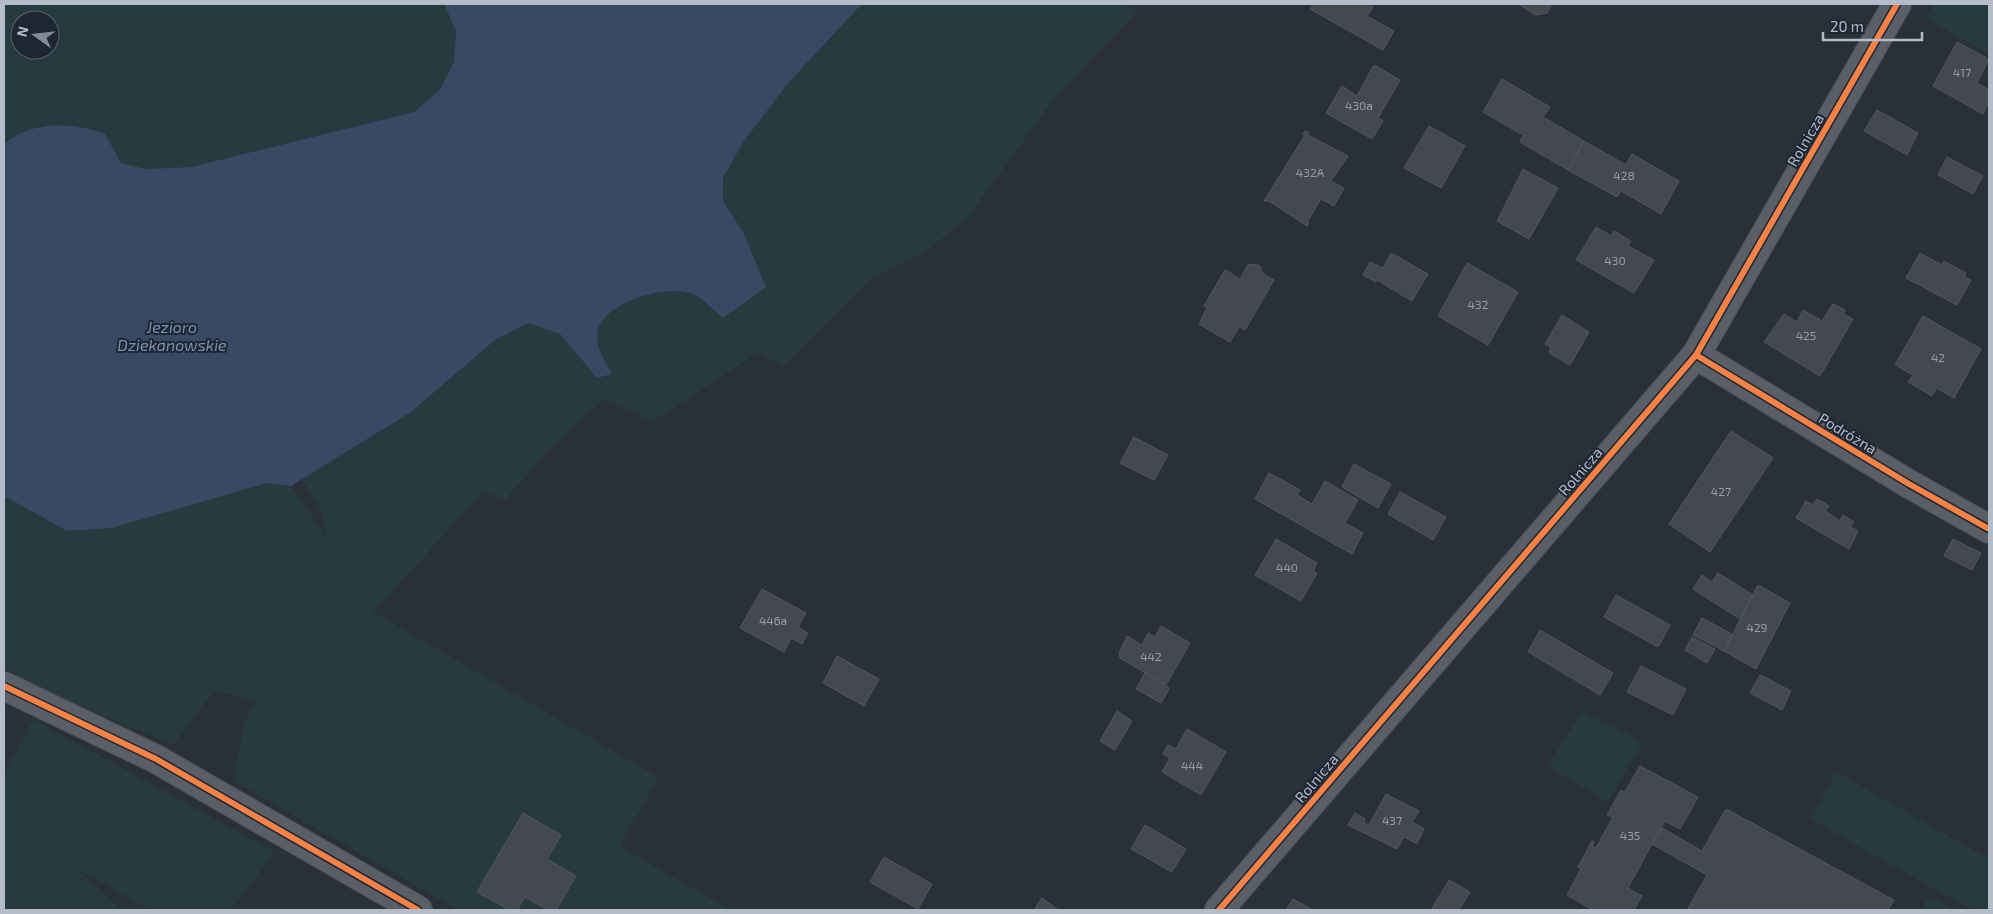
<svg xmlns="http://www.w3.org/2000/svg" width="1993" height="914" font-family="'Exo 2',sans-serif">
	<rect width="100%" height="100%" fill="#2a3038"/>
	<g fill="#273a3e" fill-rule="evenodd">
		<path d="M4,4H444L456,31L454,62L440,90L414,112L191,167L146,169L121,163L105,134L43,125L4,144ZM20,20H50V50H20Z"/>
		<path d="M862,4H1127L1126,5L1138,12L1056,96L968,217L925,252L871,278L783,366L758,352L652,422L604,399L551,448L504,501L484,491L373,612L658,777L620,847L731,910H458L236,782L235,772L245,720L256,700L214,691L173,745L46,692L4,668V496L67,531L112,528L267,483L291,486L326,536L322,513L302,479L411,412L495,340L528,323L560,334L597,378L612,374C607,363 595,348 597,335C599,303 667,283 693,294C704,299 714,311 723,318L743,232L723,201V178L744,141L789,82Z"/>
		<polygon points="1934,4 1989,4 1989,55 1926,18"/>
		<polygon points="1583,711 1643,742 1608,802 1547,766"/>
		<polygon points="33,719 275,852 231,910 151,910 80,871 122,910 4,910 4,773"/>
		<polygon points="1836,772 1989,859 1989,910 1972,910 1810,819"/>
		<polygon points="1929,896 1955,910 1921,910"/>
	</g>
	<path fill="#384963" d="M444,4H862L789,82L744,141L723,178V201L743,232L766,287L723,318C714,311 704,299 693,294C667,283 599,303 597,335C596,348 607,364 612,374L597,378L560,334L528,323L495,340L411,412L291,486L267,483L112,528L67,531L4,496V144C33,120 71,122 105,134L121,163L146,169L191,167L414,112L440,90L454,62L456,31Z"/>
	<g fill="#444950" stroke="#52575f">
		<polygon points="1314,4 1368,4 1373,7 1367,16 1394,31 1383,50 1310,9"/>
		<polygon points="1519,4 1552,4 1547,13 1535,15"/>
		<polygon points="1957,42 1989,59 1977,83 1989,90 1989,102 1983,114 1933,86"/>
		<polygon points="1374,65 1400,80 1378,118 1383,121 1372,139 1326,113 1342,86 1357,96"/>
		<polygon points="1502,79 1550,107 1543,117 1584,141 1568,170 1520,142 1523,135 1483,112"/>
		<polygon points="1877,110 1918,133 1907,155 1864,131"/>
		<polygon points="1429,126 1465,146 1441,188 1404,168"/>
		<polygon points="1305,131 1309,133 1308,135 1348,156 1331,181 1344,188 1334,206 1321,199 1307,222 1309,223 1307,226 1269,201 1264,201 1305,135 1303,134"/>
		<polygon points="1584,141 1626,165 1632,154 1679,181 1661,214 1621,191 1617,197 1568,170"/>
		<polygon points="1947,157 1983,176 1973,194 1938,175"/>
		<polygon points="1523,169 1558,188 1529,239 1497,221"/>
		<polygon points="1596,227 1611,236 1614,231 1631,241 1628,246 1654,260 1634,293 1576,260"/>
		<polygon points="1391,253 1428,274 1412,301 1377,280 1376,282 1363,275 1370,262 1383,268"/>
		<polygon points="1920,253 1942,265 1944,261 1966,273 1964,277 1971,280 1957,305 1906,278"/>
		<polygon points="1467,263 1518,292 1488,345 1438,316"/>
		<polygon points="1254,264 1260,266 1262,273 1274,280 1245,330 1239,327 1230,342 1199,324 1207,308 1204,306 1225,270 1240,279 1248,265"/>
		<polygon points="1833,304 1845,310 1843,314 1853,319 1820,376 1764,342 1784,314 1797,322 1803,310 1822,321"/>
		<polygon points="1562,315 1589,332 1570,365 1549,353 1551,347 1545,344"/>
		<polygon points="1923,316 1981,349 1954,398 1936,388 1932,396 1908,382 1913,375 1895,365"/>
		<polygon points="1731,431 1773,458 1710,552 1669,524"/>
		<polygon points="1134,437 1168,455 1154,480 1120,463"/>
		<polygon points="1354,464 1391,484 1378,508 1342,487"/>
		<polygon points="1269,473 1300,490 1297,495 1312,504 1325,481 1358,500 1345,523 1363,533 1352,554 1255,499"/>
		<polygon points="1400,492 1446,517 1433,540 1388,514"/>
		<polygon points="1817,499 1829,506 1825,511 1840,521 1843,515 1854,522 1850,527 1858,531 1849,549 1796,518 1806,501 1813,505"/>
		<polygon points="1276,539 1317,563 1313,571 1317,573 1301,601 1255,575"/>
		<polygon points="1953,539 1981,553 1972,570 1944,556"/>
		<polygon points="1718,573 1753,595 1740,619 1693,589 1702,575 1712,582"/>
		<polygon points="1758,585 1790,603 1756,669 1724,651"/>
		<polygon points="762,589 806,613 798,627 808,633 802,644 791,638 784,652 740,628"/>
		<polygon points="1616,595 1670,625 1658,647 1604,617"/>
		<polygon points="1702,618 1732,634 1724,651 1693,635"/>
		<polygon points="1161,626 1190,643 1166,685 1120,658 1119,653 1127,636 1142,645 1148,633 1155,637"/>
		<polygon points="1540,630 1613,673 1600,695 1528,652"/>
		<polygon points="1692,637 1715,649 1707,663 1685,650"/>
		<polygon points="837,656 879,679 864,706 823,683"/>
		<polygon points="1641,666 1686,689 1673,715 1627,692"/>
		<polygon points="1145,673 1166,685 1169,689 1161,703 1136,689"/>
		<polygon points="1760,675 1791,691 1782,710 1750,693"/>
		<polygon points="1117,711 1132,721 1115,750 1100,741"/>
		<polygon points="1187,729 1226,752 1201,795 1162,772 1170,758 1163,754 1168,745 1176,749"/>
		<polygon points="1640,766 1698,797 1680,829 1665,821 1652,844 1628,888 1642,896 1634,910 1593,910 1567,895 1581,869 1578,867 1592,841 1594,842 1592,846 1596,848 1613,817 1607,815 1621,790 1625,792"/>
		<polygon points="1386,794 1419,811 1412,822 1424,829 1417,844 1404,837 1397,849 1348,825 1355,813 1365,819 1364,823 1369,825"/>
		<polygon points="1726,809 1894,900 1888,910 1687,910 1707,875 1652,844 1662,828 1702,851"/>
		<polygon points="523,813 561,835 547,859 576,876 556,910 548,910 525,897 517,910 510,910 477,892"/>
		<polygon points="1145,825 1186,849 1172,872 1131,849"/>
		<polygon points="884,857 932,884 918,909 870,882"/>
		<polygon points="1449,880 1470,892 1459,910 1431,910"/>
		<polygon points="1042,898 1057,909 1060,910 1034,910"/>
		<polygon points="1293,899 1313,910 1286,910"/>
	</g>
	<g fill="none" stroke-linecap="round" stroke-linejoin="round">
		<defs>
			<g id="minor">
				<polyline points="1696,355 1909,484 1989,529"/>
				<polyline points="4,686 156,759 418,910"/>
				<polyline points="1219,910 1696,355 1897,4"/>
			</g>
		</defs>
		<use href="#minor" stroke="#484c53" stroke-width="30"/>
		<use href="#minor" stroke="#5a5e66" stroke-width="28"/>
		<defs>
			<g id="cycleway">
				<polyline points="1696,355 1909,484 1989,529"/>
				<polyline points="4,686 156,759 418,910"/>
				<polyline points="1219,910 1696,355 1897,4"/>
			</g>
		</defs>
		<use href="#cycleway" stroke="#1d2633" stroke-width="9"/>
		<use href="#cycleway" stroke="#f48246" stroke-width="6"/>
	</g>
	<g text-anchor="middle" dominant-baseline="central" stroke-width="4" stroke-linejoin="round" paint-order="stroke">
		<g font-size="12" fill="#989fab">
			<text x="1962" y="72">417</text>
			<text x="1359" y="105">430a</text>
			<text x="1310" y="172">432A</text>
			<text x="1624" y="175">428</text>
			<text x="1615" y="260">430</text>
			<text x="1478" y="304">432</text>
			<text x="1806" y="335">425</text>
			<text x="1938" y="357">42</text>
			<text x="1721" y="491">427</text>
			<text x="1287" y="567">440</text>
			<text x="773" y="620">446a</text>
			<text x="1757" y="627">429</text>
			<text x="1151" y="656">442</text>
			<text x="1192" y="765">444</text>
			<text x="1392" y="820">437</text>
			<text x="1630" y="835">435</text>
		</g>
		<g font-size="15" fill="#b4bcc9" stroke="#1d2633">
			<text transform="translate(1805 140) rotate(-60)">Rolnicza</text>
			<text transform="translate(1848 433) rotate(31)">Podróżna</text>
			<text transform="translate(1580 471) rotate(-49)">Rolnicza</text>
			<text transform="translate(1316 778) rotate(-50)">Rolnicza</text>
		</g>
		<g font-size="16" font-style="italic" fill="#7c92b1" stroke="#1d2633">
			<text x="172" y="326">Jezioro<tspan x="172" dy="18">Dziekanowskie</tspan></text>
		</g>
	</g>
	<rect width="1993" height="914" fill="none" stroke="#b4bcc9" stroke-width="10"/>
	<g transform="translate(35 35) rotate(285)"><circle r="24" fill="#1d2633" stroke="#59626f"/>
	<path d="M0-4L9 19L0 12L-9 19Z" fill="#848b96"/>
	<text y="-8" font-size="14" font-weight="bold" text-anchor="middle" fill="#b4bcc9">N</text>
	</g>
	<path d="M1823 32v8h99v-8" fill="none" stroke="#b4bcc9" stroke-width="2.5"/>
	<text x="1830" y="32" font-size="15" fill="#b4bcc9" stroke="#1d2633" stroke-width="4" paint-order="stroke">20 m</text>
</svg>
